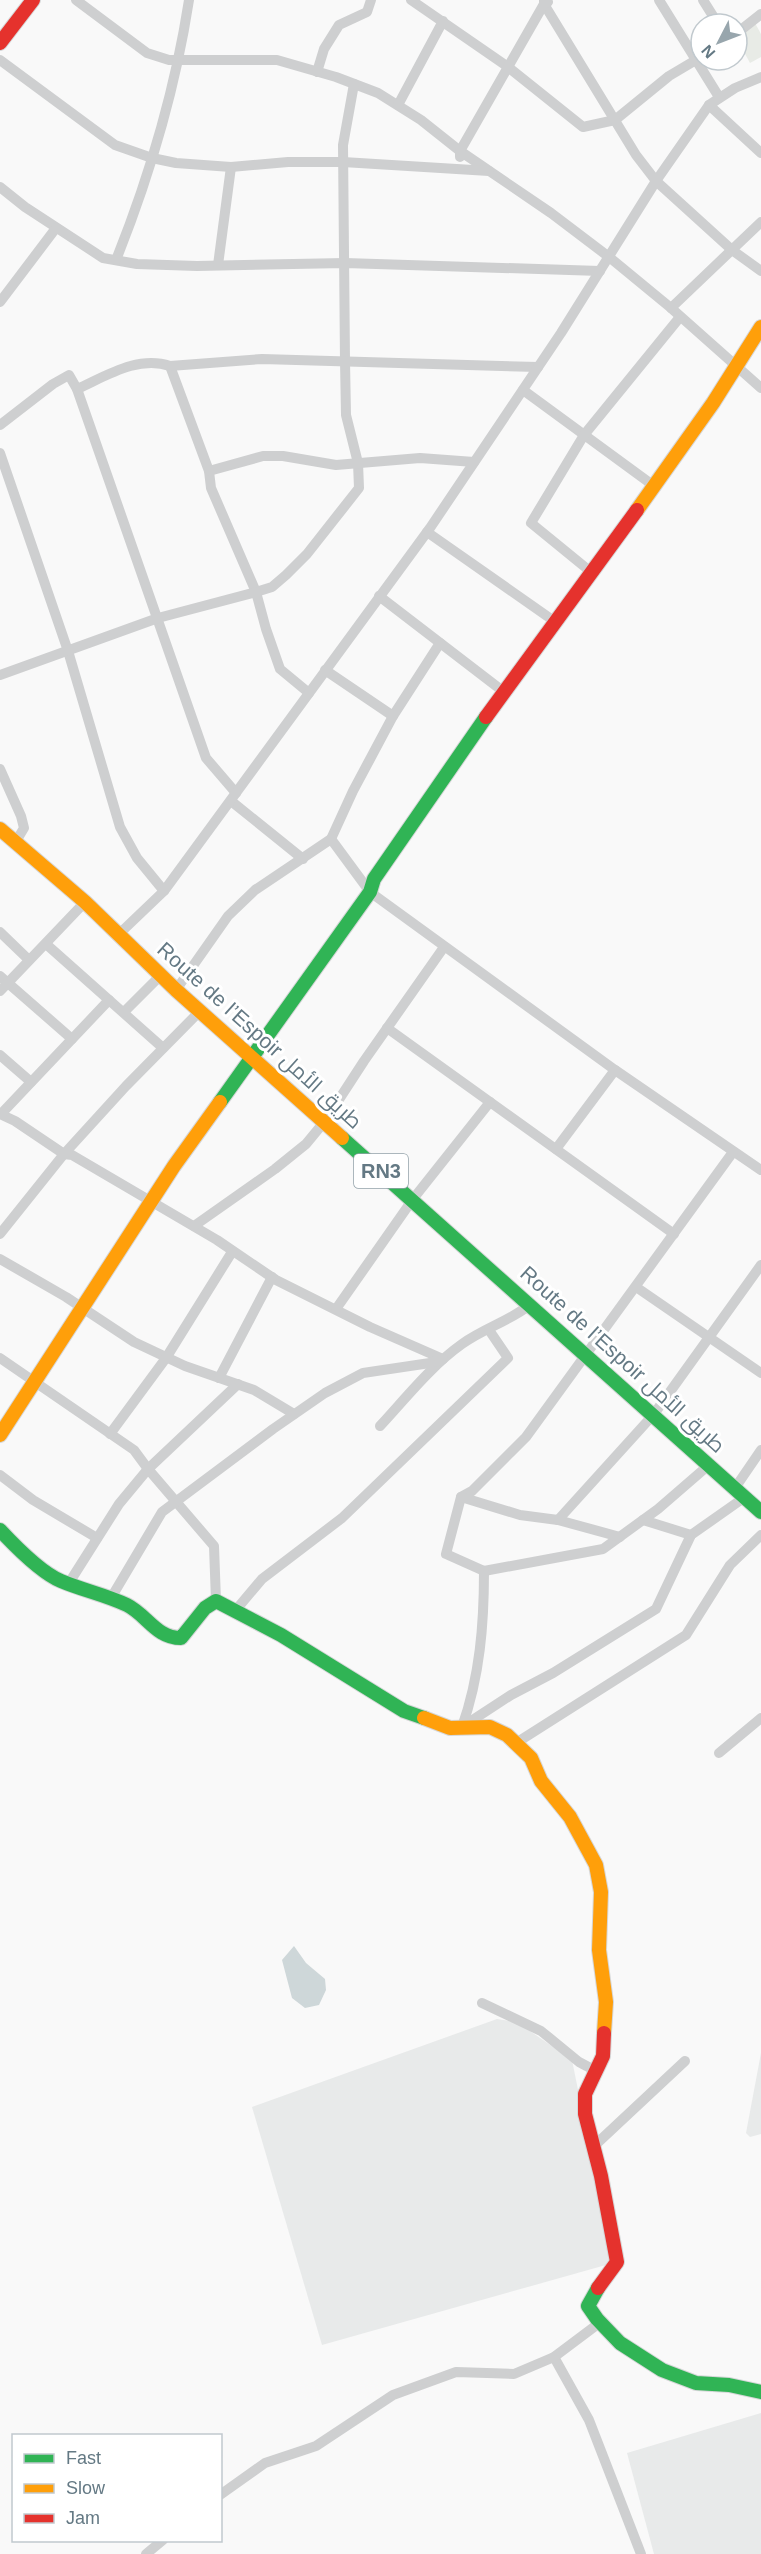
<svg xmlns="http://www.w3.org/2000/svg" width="761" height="2554" font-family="Helvetica,Cairo,sans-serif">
	<rect width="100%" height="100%" fill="#f9f9f9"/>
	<g fill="#e8eaea">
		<polygon points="497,2019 517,2022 572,2060 613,2263 322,2345 252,2107"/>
		<polygon points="761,2053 761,2134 750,2137 746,2133"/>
		<polygon points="761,2413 761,2554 654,2554 627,2453"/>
	</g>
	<polygon fill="#e8ebe6" points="755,23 761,34 761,57 750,63 737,39"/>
	<polygon fill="#ced7d9" points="294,1946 306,1963 325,1979 326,1990 319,2005 305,2008 292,1998 282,1960"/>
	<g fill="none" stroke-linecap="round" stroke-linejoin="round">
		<defs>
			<g id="fast">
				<polyline points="220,1102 370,892 374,879 486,717"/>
				<polyline points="342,1138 761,1512"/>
				<path d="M0,1530C14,1545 42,1573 61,1581C82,1590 106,1595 127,1605C147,1615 156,1638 181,1638L205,1608L216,1601L281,1635L404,1711L424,1718"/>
				<polyline points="598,2288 588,2306 597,2319 620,2343 662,2370 696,2383 729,2385 761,2392"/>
			</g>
			<g id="slow">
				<polyline points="637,510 713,403 761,327"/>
				<polyline points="0,829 85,902 176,990 342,1138"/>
				<polyline points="0,1435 174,1166 220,1102"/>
				<polyline points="424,1718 450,1728 490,1727 507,1735 531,1758 541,1781 570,1817 596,1865 601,1892 599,1950 606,2002 604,2033"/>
			</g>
			<g id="jam">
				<polyline points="0,43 33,0"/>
				<polyline points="486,717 637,510"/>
				<polyline points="598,2288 617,2262 601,2176 585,2114 585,2094 603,2056 604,2033"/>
			</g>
		</defs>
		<use href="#fast" stroke="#d6d7d8" stroke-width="16"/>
		<use href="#slow" stroke="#d6d7d8" stroke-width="16"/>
		<use href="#jam" stroke="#d6d7d8" stroke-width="16"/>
		<g stroke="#cecfd0" stroke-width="10">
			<polyline points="76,0 147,53 169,60 277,60 336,77 378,93 421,120 460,151 551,213 609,257 671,308 761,388"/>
			<polyline points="411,0 508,67 583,127 615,120 669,76 701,57"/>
			<polyline points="544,0 544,4 636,155 656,181 732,250 761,271"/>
			<polyline points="659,0 719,97"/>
			<polyline points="703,0 718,24"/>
			<polyline points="737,33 761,14"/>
			<polyline points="0,60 115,145 152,158 176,163 231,167 288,162 343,162 489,171"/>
			<polyline points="317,72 324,49 339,25 367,12 371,0"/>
			<polyline points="398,105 443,21"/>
			<polyline points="709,105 761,153"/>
			<polyline points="460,157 460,151 544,4 548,2"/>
			<polyline points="0,187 25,207 103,258 137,264 197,266 345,263 600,271"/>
			<path d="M116,260C150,175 175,91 189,0"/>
			<polyline points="218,265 231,167"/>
			<polyline points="0,302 56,228"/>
			<polyline points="671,308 761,222"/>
			<polyline points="170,366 209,471 211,488 256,592 272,587 286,575 307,554 359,488 358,463 346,415 345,361 343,145 354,84"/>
			<path d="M77,389C106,376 138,355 170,366L262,359L538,367"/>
			<polyline points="523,390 654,486"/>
			<polyline points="0,425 53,384 69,375 77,389 206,758 236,793"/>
			<polyline points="0,453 68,651 120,827 137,858 164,891"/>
			<polyline points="209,471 263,456 283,456 336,465 420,458 474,462"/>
			<polyline points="427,532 554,621"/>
			<polyline points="591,572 531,523 584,435 680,317"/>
			<polyline points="379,596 504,692"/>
			<polyline points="325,670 393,716"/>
			<polyline points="0,675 158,618 256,592 266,629 280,669 309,693"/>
			<polyline points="0,769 21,816 24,828 15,843"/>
			<polyline points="231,801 303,859"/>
			<polyline points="331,839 353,791 393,716 440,643"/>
			<polyline points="0,932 29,960"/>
			<polyline points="119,934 164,891 430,528 561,333 656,181 709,105 735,88 761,77"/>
			<polyline points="46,944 163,1048"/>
			<polyline points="0,976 72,1039"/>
			<polyline points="176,990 228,916 255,890 331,839 370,892 615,1070 761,1170"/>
			<polyline points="0,991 85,902"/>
			<polyline points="124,1012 160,976"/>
			<polyline points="387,1028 674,1234"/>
			<polyline points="0,1055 31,1082"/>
			<polyline points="0,1114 15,1121 64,1154 72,1155 217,1240 276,1280 370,1327 443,1359"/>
			<polyline points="1,1114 109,1000"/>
			<polyline points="556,1149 615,1070"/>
			<polyline points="194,1226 275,1169 306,1144 325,1121 364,1061 444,947"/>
			<polyline points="0,1234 64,1154 126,1086 200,1011"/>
			<polyline points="0,1259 66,1297 134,1342 185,1366 254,1390 294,1414"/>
			<polyline points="636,1287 761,1373"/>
			<polyline points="336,1309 413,1199 490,1102"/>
			<polyline points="0,1358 134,1450 148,1469 214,1546 216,1601"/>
			<polyline points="219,1378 272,1277"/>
			<path d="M380,1426C406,1398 431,1366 462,1344C484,1328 510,1321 531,1304"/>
			<polyline points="110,1434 166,1358 232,1252"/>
			<polyline points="710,1464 658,1509 603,1549 484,1571 446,1554 461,1497 472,1491 526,1437 733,1152"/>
			<polyline points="0,1475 33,1500 97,1538"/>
			<polyline points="735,1488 761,1450"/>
			<polyline points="461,1497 520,1515 558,1520 620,1537"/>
			<polyline points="558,1520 654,1414 761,1265"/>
			<polyline points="643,1520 691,1535"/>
			<polyline points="69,1583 119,1504 148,1469 238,1384"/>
			<polyline points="111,1598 162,1512 273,1429 325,1393 363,1373 430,1363 443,1359"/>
			<polyline points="235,1611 262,1579 342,1518 508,1358 489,1330"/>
			<polyline points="462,1727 511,1695 553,1673 656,1609 691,1535 745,1497"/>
			<path d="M462,1727C480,1676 484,1624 484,1571"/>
			<polyline points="516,1743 686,1635 730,1565 761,1535"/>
			<polyline points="719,1753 761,1718"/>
			<polyline points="482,2003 541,2031 579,2062 596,2071"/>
			<polyline points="593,2147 685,2061"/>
			<polyline points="554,2357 589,2420 641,2554"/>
			<polyline points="220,2495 265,2463 316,2446 393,2395 456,2372 514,2374 554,2357 598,2324"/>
			<polyline points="146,2554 163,2540"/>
		</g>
		<use href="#fast" stroke="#30b455" stroke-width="14"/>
		<use href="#slow" stroke="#ff9f0a" stroke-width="14"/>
		<use href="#jam" stroke="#e5322d" stroke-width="14"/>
	</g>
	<g text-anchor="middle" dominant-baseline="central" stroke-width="6" stroke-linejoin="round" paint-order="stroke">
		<rect fill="#fff" stroke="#92a1a9" stroke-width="1.5" x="354" y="1154" width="54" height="34" rx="4.5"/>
		<g font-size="20" font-weight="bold" fill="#647984">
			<text x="381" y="1171">RN3</text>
		</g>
		<g font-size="21" fill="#647984" stroke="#fff">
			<text transform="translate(260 1035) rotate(42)">Route de l’Espoir طريق الأمل</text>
			<text transform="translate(623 1359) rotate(42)">Route de l’Espoir طريق الأمل</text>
		</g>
	</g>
	<rect x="12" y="2434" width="210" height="108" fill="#ffffff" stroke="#c1c9ce" stroke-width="1.5"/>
	<rect x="24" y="2454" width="30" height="9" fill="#30b455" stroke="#c1c9ce" stroke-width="1.5"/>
	<text x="66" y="2464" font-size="18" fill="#647984">Fast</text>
	<rect x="24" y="2484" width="30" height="9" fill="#ff9f0a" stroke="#c1c9ce" stroke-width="1.5"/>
	<text x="66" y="2494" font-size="18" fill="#647984">Slow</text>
	<rect x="24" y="2514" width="30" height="9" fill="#e5322d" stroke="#c1c9ce" stroke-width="1.5"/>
	<text x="66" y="2524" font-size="18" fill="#647984">Jam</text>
	<g transform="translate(719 42) rotate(228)"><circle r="28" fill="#ffffff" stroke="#c1c9ce" stroke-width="1.5"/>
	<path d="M0-4.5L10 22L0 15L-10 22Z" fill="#98a6ad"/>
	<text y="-9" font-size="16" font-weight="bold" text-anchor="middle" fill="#647984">N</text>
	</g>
</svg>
